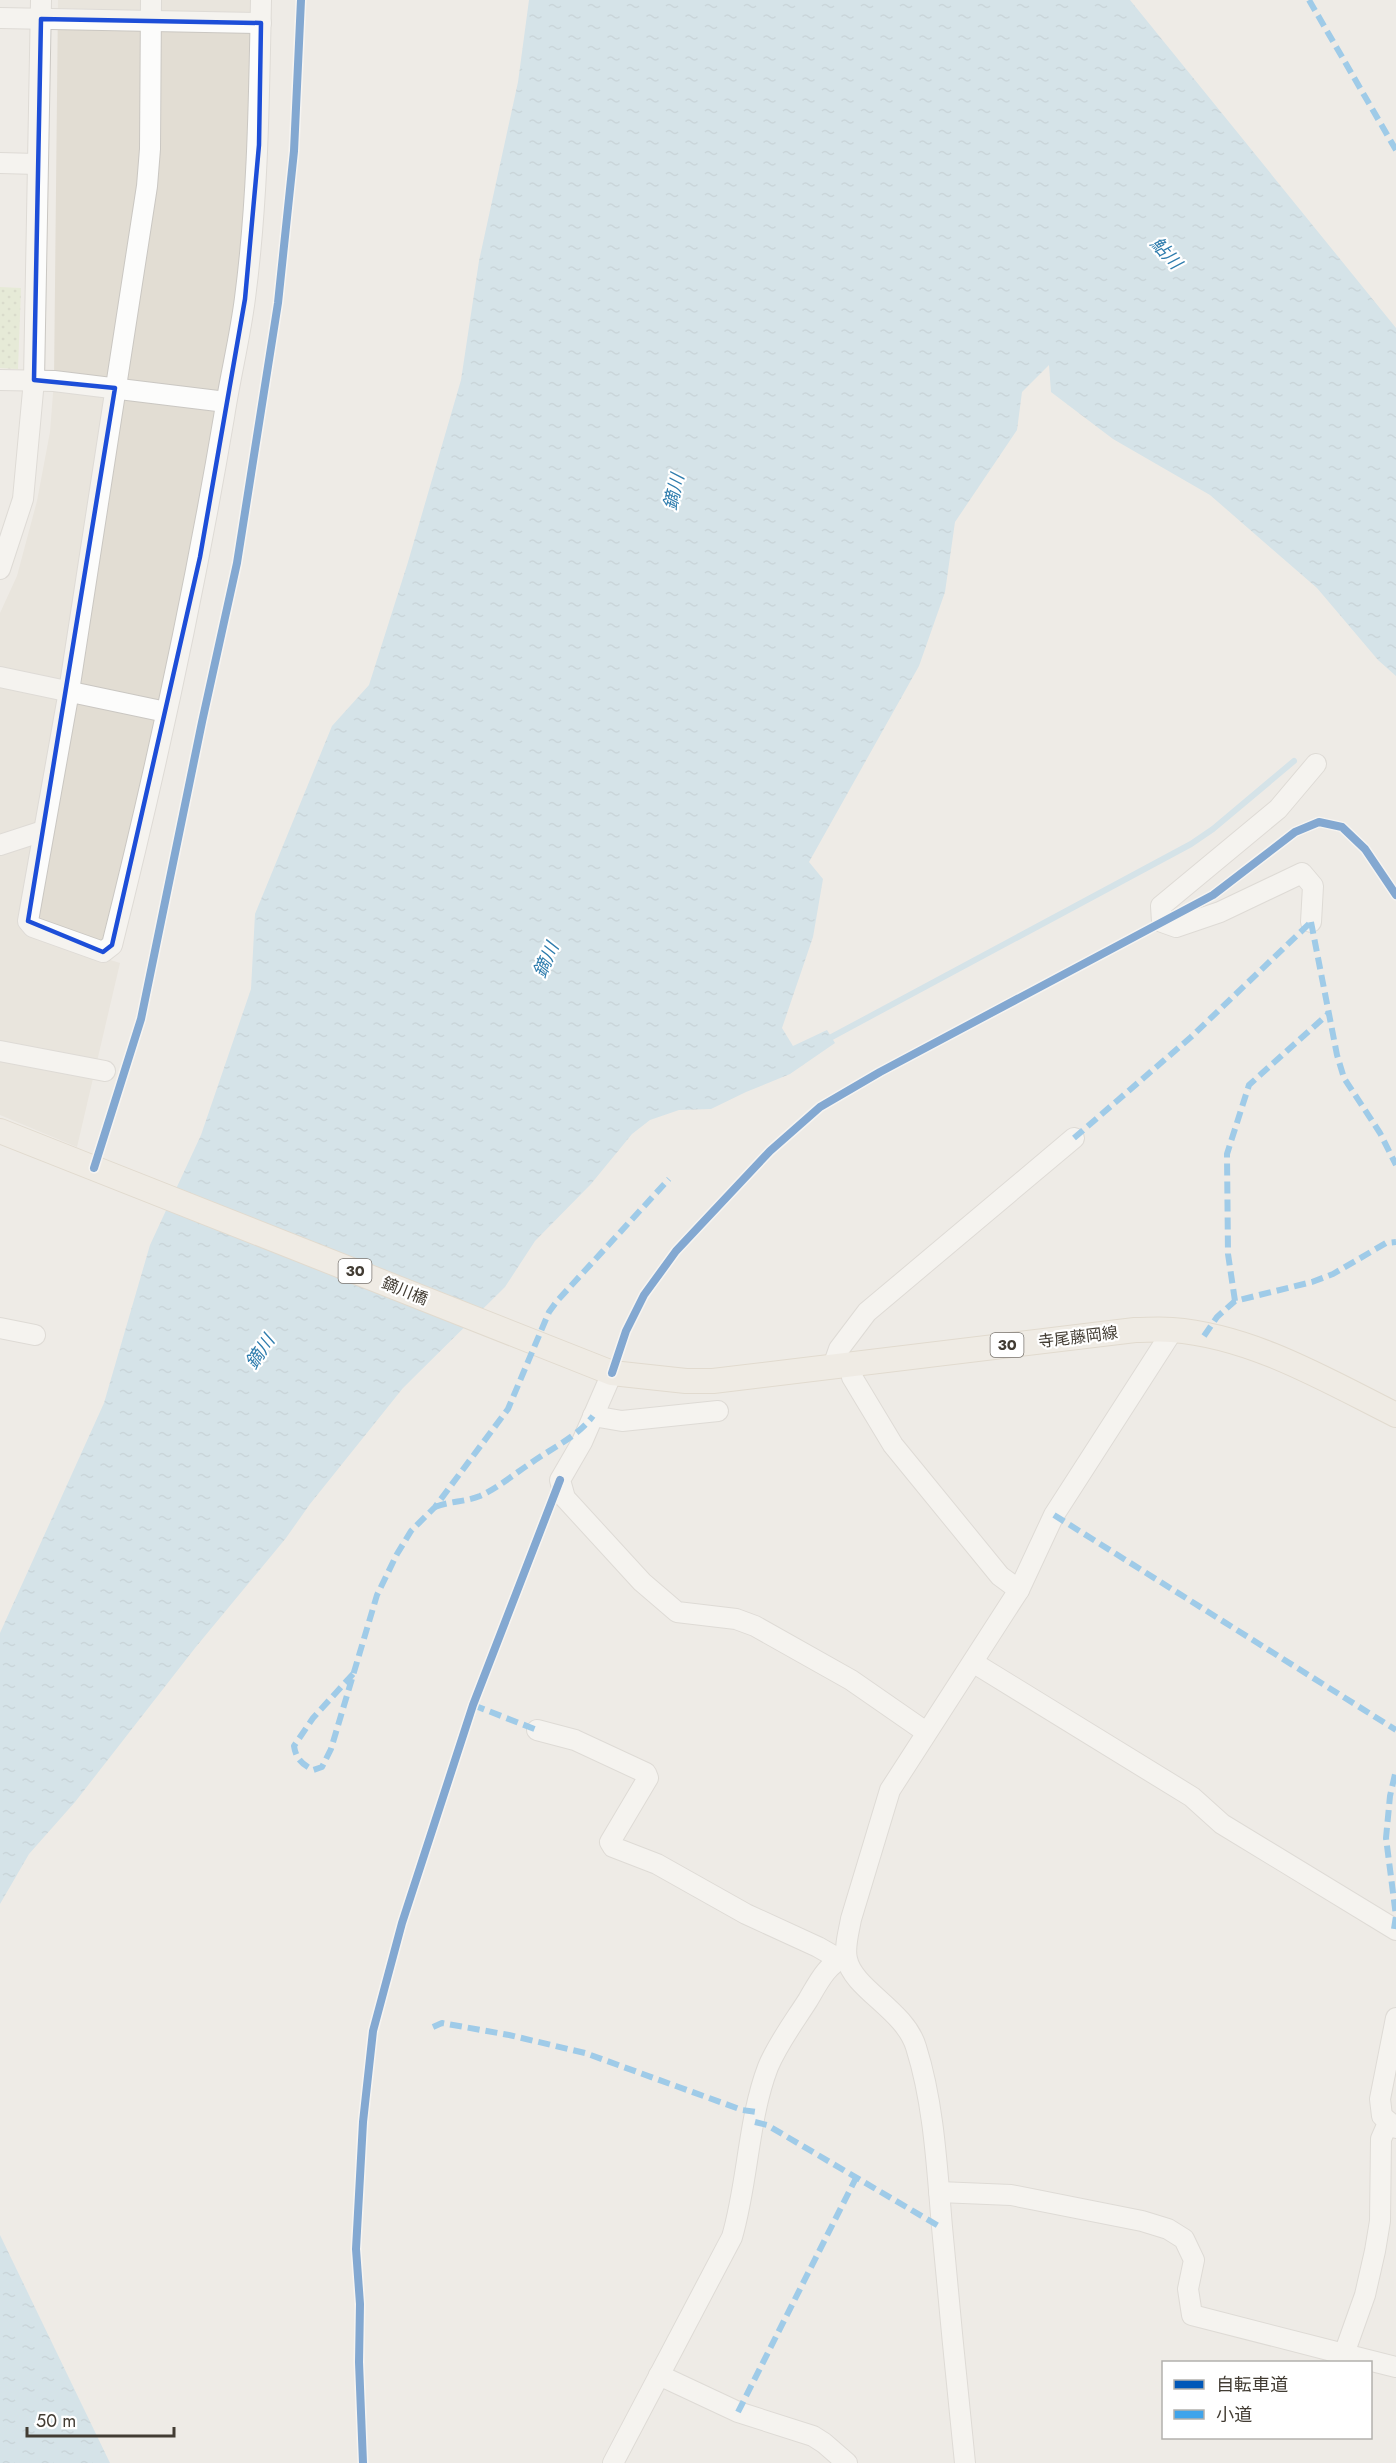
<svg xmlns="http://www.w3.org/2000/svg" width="1396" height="2463" font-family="Jost,'Noto Sans JP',sans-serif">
	<defs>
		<pattern id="park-dots" width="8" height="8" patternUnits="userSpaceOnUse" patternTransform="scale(1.5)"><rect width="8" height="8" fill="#dce8c5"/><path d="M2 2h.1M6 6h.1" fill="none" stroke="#bec8aa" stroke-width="1.8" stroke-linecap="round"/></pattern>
		<pattern id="water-ripples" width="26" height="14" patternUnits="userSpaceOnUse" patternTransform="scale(1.5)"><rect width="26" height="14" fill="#b5d9ec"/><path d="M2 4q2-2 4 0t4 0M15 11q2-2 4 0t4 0" fill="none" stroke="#9dbbcb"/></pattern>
	</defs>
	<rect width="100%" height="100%" fill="#eeebe6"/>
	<polygon fill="#e2ddd3" points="58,0 256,0 239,299 193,555 104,958 120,963 77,1147 0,1115 0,613 17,576 37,501 50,432 54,381"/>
	<polygon fill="url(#park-dots)" points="0,287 21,288 18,369 0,368"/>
	<g fill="url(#water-ripples)">
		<polygon points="529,0 1130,0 1396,328 1396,676 1378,660 1317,588 1210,495 1113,439 1051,392 1049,365 1022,392 1017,430 955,522 945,592 919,666 809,862 823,879 813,937 782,1028 793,1046 827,1030 835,1043 790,1074 746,1092 711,1109 679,1110 650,1120 632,1134 591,1184 535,1241 505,1287 403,1388 310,1504 286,1538 195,1648 75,1802 29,1854 0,1904 0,1633 104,1403 150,1245 201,1135 251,989 255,914 332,726 369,685 408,562 461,380 479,261 518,82"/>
		<polygon points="0,2235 110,2463 0,2463"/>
	</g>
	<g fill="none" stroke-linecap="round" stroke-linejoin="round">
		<polyline stroke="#b5d9ec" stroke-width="6" points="826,1040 1191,844 1213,829 1294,761"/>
		<defs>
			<g id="minor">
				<path d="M151,0L150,149L147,186L69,691L28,921L33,927L103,952L112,945C156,770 194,594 224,417C230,377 240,338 245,298C258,199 259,99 261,0"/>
				<polyline points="0,18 261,23"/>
				<polyline points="0,163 37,164"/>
				<polyline points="0,380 54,381 226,402"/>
				<polyline points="0,569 23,499 34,380 41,0"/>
				<polyline points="0,677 166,712"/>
				<polyline points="0,845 43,831"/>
				<polyline points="1311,922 1313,886 1302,873 1220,912 1176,927 1162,922 1161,906 1278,809 1316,764"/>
				<polyline points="0,1051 105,1071"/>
				<polyline points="0,1328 35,1335"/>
				<polyline points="850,1365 852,1377 893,1445 1000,1576 1019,1590"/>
				<polyline points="833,1366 839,1349 867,1312 1074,1138"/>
				<polyline points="612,1373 582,1442 560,1480 565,1498 642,1582 677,1612 736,1619 755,1626 851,1680 926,1732"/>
				<polyline points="593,1416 622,1421 718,1411"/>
				<polyline points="974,1663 1192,1797 1222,1824 1396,1930"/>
				<polyline points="537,1730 575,1740 646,1773 648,1778 610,1842 613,1847 657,1864 746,1914 818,1947 839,1959"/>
				<polyline points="1396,2018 1380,2099 1382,2116 1396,2128"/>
				<polyline points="939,2192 1011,2195 1142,2221 1168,2229 1184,2239 1194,2260 1188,2289 1192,2315 1344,2354 1365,2295 1375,2251 1380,2221 1381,2139 1388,2123"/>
				<polyline points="1344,2354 1396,2367"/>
				<polyline points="659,2375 738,2412 813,2436 824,2443 847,2463"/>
				<path d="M613,2463L732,2237C748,2183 748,2119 768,2067C778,2043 794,2022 808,2000C818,1983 827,1964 846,1956"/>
				<path d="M965,2463C957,2384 949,2306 942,2227C937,2168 934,2104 916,2047C905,2010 853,1989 847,1959C844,1947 849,1931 851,1919L890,1790L1019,1590L1054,1515L1173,1330"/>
			</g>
			<path id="major" d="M0,1131L612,1373L686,1381H713L1135,1330C1147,1330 1160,1329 1172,1330C1252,1336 1326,1380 1396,1415"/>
		</defs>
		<use href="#minor" stroke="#cac7c2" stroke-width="22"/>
		<use href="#major" stroke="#d0c6b3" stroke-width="26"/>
		<use href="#minor" stroke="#fcfcfb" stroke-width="20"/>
		<use href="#major" stroke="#f0ebe2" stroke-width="24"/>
		<g stroke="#3fa4eb" stroke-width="6" stroke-dasharray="12 6" stroke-linecap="butt">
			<polyline points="1309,0 1396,150"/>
			<polyline points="1311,922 1337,1055 1344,1078 1380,1133 1396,1165"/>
			<polyline points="1074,1138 1191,1037 1311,922"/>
			<polyline points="1235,1301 1228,1254 1227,1154 1249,1085 1329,1013"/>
			<polyline points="1204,1336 1217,1317 1235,1301 1312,1282 1333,1274 1386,1243 1396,1242"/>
			<path d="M435,1507C450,1501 465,1502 480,1496C498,1488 514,1474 531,1463C553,1447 576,1438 593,1416"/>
			<polyline points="1054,1515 1396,1730"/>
			<path d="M353,1674L313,1718L294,1746C296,1759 302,1764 313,1770L322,1767L331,1749L377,1595L397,1554L411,1531L435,1507L508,1409L549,1312L557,1301L669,1179"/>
			<polyline points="473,1705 537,1730"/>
			<polyline points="1394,1929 1396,1916 1386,1838 1390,1796 1396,1770"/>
			<polyline points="433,2027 442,2023 509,2035 585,2053 742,2110 756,2112"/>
			<polyline points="755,2122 767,2125 942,2228"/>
			<polyline points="738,2412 857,2176"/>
		</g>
		<defs>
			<g id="cycleway">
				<polyline points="94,1168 141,1019 202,722 237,563 278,303 294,151 301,0"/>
				<polyline points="612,1373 626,1331 644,1295 676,1251 770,1151 820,1107 880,1072 1213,895 1295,832 1319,822 1342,827 1365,849 1396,895"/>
				<polyline points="363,2463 359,2362 360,2304 356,2249 363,2122 373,2031 402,1923 473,1705 560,1480"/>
			</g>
		</defs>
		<use href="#cycleway" stroke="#fff" stroke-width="11"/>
		<use href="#cycleway" stroke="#0057b8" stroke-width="8"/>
	</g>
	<path d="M0 0H1396V2463H0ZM41,19L261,23L259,145L245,299L200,557L112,945L103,952L28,921L115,388L34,380Z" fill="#eeebe6" fill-opacity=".55" fill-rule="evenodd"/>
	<path fill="none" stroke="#1d4ed8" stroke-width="4.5" stroke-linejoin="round" d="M41,19L261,23L259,145L245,299L200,557L112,945L103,952L28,921L115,388L34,380Z"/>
	<g text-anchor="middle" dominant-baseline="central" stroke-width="4.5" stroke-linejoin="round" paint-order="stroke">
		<g fill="#fff" stroke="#7b7670" stroke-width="1.5">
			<rect x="338.5" y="1259" width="33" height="24" rx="4.5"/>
			<rect x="990.5" y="1333" width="33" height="24" rx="4.5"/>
		</g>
		<g font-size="15" font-weight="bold" fill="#423c33">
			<text x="355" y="1271">30</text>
			<text x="1007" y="1345">30</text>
		</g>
		<g font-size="16" fill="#423c33" stroke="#fff">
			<text transform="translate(405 1291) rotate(22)">鏑川橋</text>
			<text transform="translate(1078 1337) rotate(-7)">寺尾藤岡線</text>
		</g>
		<g font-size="18" font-style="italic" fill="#2e7cad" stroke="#fff">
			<text transform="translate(1166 253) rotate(48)">鮎川</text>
			<text transform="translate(674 492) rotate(-77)">鏑川</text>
			<text transform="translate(546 960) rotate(-66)">鏑川</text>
			<text transform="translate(260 1352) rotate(-56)">鏑川</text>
		</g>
	</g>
	<rect x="1162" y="2361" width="210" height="78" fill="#ffffff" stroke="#b3b1ad" stroke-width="1.5"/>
	<rect x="1174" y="2380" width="30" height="9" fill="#0057b8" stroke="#b3b1ad" stroke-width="1.5"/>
	<text x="1216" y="2391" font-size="18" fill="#423c33">自転車道</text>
	<rect x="1174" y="2410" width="30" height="9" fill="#3fa4eb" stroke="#b3b1ad" stroke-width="1.5"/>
	<text x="1216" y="2421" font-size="18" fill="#423c33">小道</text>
	<path d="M27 2427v9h147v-9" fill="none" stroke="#423c33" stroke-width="3"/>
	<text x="36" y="2427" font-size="18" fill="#423c33" stroke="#ffffff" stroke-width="4.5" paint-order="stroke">50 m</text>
</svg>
